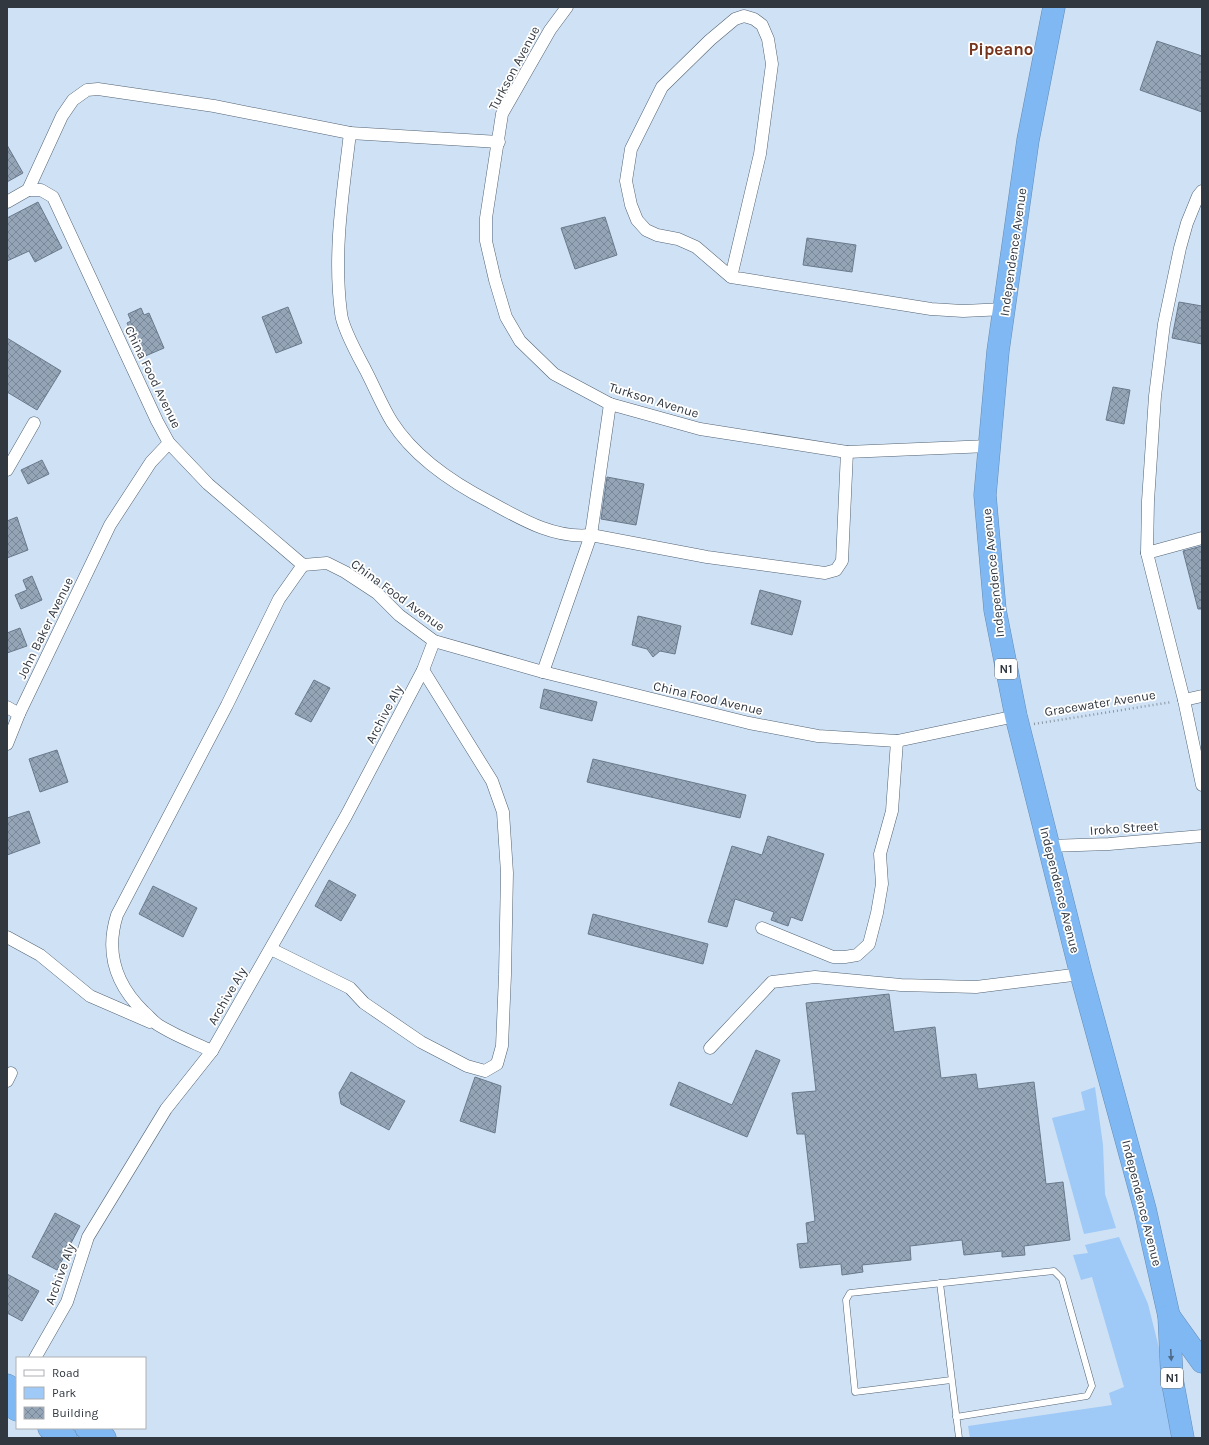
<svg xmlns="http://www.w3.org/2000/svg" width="1209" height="1445" font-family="Karla,sans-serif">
	<defs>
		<pattern id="building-cross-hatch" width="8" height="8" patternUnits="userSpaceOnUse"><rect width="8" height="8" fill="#94a5b8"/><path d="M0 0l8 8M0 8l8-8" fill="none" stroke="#798797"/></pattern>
	</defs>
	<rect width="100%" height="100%" fill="#cfe2f5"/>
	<g fill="#9fc9f6">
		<polygon points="1095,1087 1103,1145 1105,1194 1116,1228 1084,1234 1052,1118 1085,1110 1081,1092"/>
		<polygon points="1119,1237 1148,1304 1161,1356 1174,1438 970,1438 968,1426 1112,1405 1109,1393 1124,1387 1092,1277 1081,1280 1073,1255 1088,1253 1085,1245"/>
	</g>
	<g fill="url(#building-cross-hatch)" stroke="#6a7a8c">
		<polygon points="1157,41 1202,56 1202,112 1140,90"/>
		<polygon points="7,145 23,173 7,182"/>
		<polygon points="38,202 62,248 35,262 29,251 7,261 7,218"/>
		<polygon points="605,217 617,255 575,269 561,228"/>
		<polygon points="807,238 856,245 852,272 803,265"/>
		<polygon points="1179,302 1202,306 1202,344 1172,338"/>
		<polygon points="288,307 302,343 276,353 262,317"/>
		<polygon points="141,308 144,315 149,313 164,348 143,357 127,323 131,321 128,314"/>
		<polygon points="7,338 61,371 37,410 7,392"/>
		<polygon points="1113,387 1130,390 1124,424 1106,420"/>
		<polygon points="42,460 49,474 28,484 21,470"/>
		<polygon points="607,477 644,484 636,525 601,519"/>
		<polygon points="17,517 28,550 7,558 7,521"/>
		<polygon points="1202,546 1202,609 1198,609 1183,551"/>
		<polygon points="32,576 42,600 21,609 15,595 27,590 23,580"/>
		<polygon points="760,590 801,601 792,635 751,624"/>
		<polygon points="638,616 681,626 675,654 660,651 653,657 647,649 632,645"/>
		<polygon points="20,628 27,646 7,653 7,633"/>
		<polygon points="314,680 330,688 311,722 295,714"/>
		<polygon points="544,689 597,702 592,721 540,708"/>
		<polygon points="57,750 68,782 40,792 29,759"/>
		<polygon points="593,759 746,795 740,818 587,782"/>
		<polygon points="29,811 40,843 7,855 7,818"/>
		<polygon points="768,836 824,854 802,921 791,917 788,926 771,920 774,912 735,899 727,927 708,922 732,846 762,855"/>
		<polygon points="329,880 356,895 341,921 315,906"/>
		<polygon points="153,886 197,908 183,937 139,914"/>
		<polygon points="593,914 708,944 703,964 588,934"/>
		<polygon points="889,994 894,1032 935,1027 941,1078 976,1074 978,1089 1034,1082 1046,1184 1063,1182 1070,1240 1024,1246 1025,1255 1002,1257 1002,1251 964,1255 962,1240 910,1246 911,1260 862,1265 863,1272 842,1275 841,1264 800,1268 797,1244 808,1243 806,1223 815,1221 805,1134 797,1134 792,1093 816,1091 806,1003"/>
		<polygon points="756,1050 780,1060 747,1137 670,1105 679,1082 732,1105"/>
		<polygon points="351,1072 405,1101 389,1130 341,1104 339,1093"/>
		<polygon points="475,1077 501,1086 495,1133 460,1121"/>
		<polygon points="55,1213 80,1226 57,1270 32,1257"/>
		<polygon points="7,1274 39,1291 22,1321 7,1313"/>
	</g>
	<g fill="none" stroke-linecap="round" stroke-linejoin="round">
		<defs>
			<g id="lane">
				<polyline points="940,1283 959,1438"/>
				<polyline points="951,1380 855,1392 846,1300 850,1293 1054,1271 1062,1279 1092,1386 1087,1396 956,1417"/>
			</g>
			<g id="street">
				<polyline points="567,7 550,30 502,114 486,218 486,241 495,280 506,317 520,341 554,374 610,404 700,429 847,452 989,446"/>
				<path d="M499,142L350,133C343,193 333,252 341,313C342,327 358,356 365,369C374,386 382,406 392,422C415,458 453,483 490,502C521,519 554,539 591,535L707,557L825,573L836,570L842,561L847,452"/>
				<polyline points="28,190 41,190 53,197 157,421 169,443 208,484 303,565 327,563 345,572 377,593 399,615 434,641 543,672 749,723 818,736 897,741 1016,716"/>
				<polyline points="1202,191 1198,196 1187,223 1180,248 1164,324 1155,396 1148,501 1147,553 1184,700 1202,785"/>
				<polyline points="7,202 28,190 62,116 73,100 87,90 98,89 214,106 350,133"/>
				<polyline points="731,277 760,154 772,64 768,39 762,25 754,19 744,16 735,19 710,40 662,87 631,149 626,181 631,205 637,220 646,230 657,235 678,239 696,247 731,277 931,309 963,311 1005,309"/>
				<polyline points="7,470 34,423"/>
				<polyline points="1147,553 1202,538"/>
				<polyline points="543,672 591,535 610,404"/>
				<polyline points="1184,700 1202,696"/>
				<polyline points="7,707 19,714"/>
				<polyline points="7,744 19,714 110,525 151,462 169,443"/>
				<polyline points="1049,846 1109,844 1202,836"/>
				<polyline points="762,928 833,957 845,957 857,955 869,944 877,913 882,884 880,854 892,811 897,741"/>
				<polyline points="7,937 40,955 90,996 150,1022"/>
				<polyline points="271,949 350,988 364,1003 421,1042 467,1066 485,1071 497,1064 502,1046 505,975 507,873 503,812 492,781 423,670"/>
				<polyline points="710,1048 772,982 815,977 901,985 976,987 1081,974"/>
				<path d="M212,1051C195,1043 176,1036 160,1026C154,1023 149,1016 144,1012C116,985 105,953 117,915L227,705L279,599L303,565"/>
				<polyline points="7,1081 11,1073"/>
				<polyline points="35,1358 67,1302 88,1237 166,1109 212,1051 346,816 423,670 434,641"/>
			</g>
			<g id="highway">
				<polyline points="1054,7 1028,140 998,351 985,495 995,610 1016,716 1081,974 1145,1209 1169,1316 1172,1379 1183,1438"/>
				<polyline points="1169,1316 1202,1362"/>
				<polyline points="7,1385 17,1391"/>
				<polyline points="7,1404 17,1410"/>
				<polyline points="49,1428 66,1438"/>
				<polyline points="86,1428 105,1438"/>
			</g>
		</defs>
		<use href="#lane" stroke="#526273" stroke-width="7"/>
		<use href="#street" stroke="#526273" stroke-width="13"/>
		<use href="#highway" stroke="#648bb4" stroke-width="23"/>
		<polyline stroke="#8895a3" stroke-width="2.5" stroke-dasharray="1 3" stroke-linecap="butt" points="1034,724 1172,702"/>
		<use href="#lane" stroke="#fff" stroke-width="6"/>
		<use href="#street" stroke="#fff" stroke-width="12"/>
		<use href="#highway" stroke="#7fb8f3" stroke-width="22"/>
	</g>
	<defs><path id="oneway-solid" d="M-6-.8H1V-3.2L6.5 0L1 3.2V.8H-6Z"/></defs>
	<use fill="#506b88" href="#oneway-solid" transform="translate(1171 1355) rotate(87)"/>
	<g text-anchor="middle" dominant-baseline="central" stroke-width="3.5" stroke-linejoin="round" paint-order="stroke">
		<g fill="#fff" stroke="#6f7479" stroke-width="1">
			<rect x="995" y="659" width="22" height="20" rx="3"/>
			<rect x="1161" y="1368" width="22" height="20" rx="3"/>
		</g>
		<g font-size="12" font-weight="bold" fill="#313840">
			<text x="1006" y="669">N1</text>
			<text x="1172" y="1378">N1</text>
		</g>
		<g font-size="13" fill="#313840" stroke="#fff">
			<text transform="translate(514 68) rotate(-62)">Turkson Avenue</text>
			<text transform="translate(1013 252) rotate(-82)">Independence Avenue</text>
			<text transform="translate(153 377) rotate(64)">China Food Avenue</text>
			<text transform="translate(654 400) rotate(17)">Turkson Avenue</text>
			<text transform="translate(993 573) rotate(-96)">Independence Avenue</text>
			<text transform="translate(398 595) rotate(36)">China Food Avenue</text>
			<text transform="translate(45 628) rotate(-64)">John Baker Avenue</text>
			<text transform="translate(708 698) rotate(13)">China Food Avenue</text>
			<text transform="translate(1100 703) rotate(-9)">Gracewater Avenue</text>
			<text transform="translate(384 714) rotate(-62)">Archive Aly</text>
			<text transform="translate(1124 828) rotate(-4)">Iroko Street</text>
			<text transform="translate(1060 890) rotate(76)">Independence Avenue</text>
			<text transform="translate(227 996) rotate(-60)">Archive Aly</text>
			<text transform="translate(1142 1203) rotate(76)">Independence Avenue</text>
			<text transform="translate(60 1274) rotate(-70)">Archive Aly</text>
		</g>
		<g font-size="17" font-weight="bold" fill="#77341c" stroke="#fff">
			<text x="1001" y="49">Pipeano</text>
		</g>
	</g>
	<rect width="1209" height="1445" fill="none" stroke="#313840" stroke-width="16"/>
	<rect x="16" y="1357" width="130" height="72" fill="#ffffff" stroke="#adafb3"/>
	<rect x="24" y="1370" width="20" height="6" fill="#ffffff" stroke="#adafb3"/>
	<text x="52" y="1377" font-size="12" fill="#313840">Road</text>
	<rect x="24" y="1387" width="20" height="12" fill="#9fc9f6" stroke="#adafb3"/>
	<text x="52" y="1397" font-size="12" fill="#313840">Park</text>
	<rect x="24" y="1407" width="20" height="12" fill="url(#building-cross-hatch)" stroke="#adafb3"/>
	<text x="52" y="1417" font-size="12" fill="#313840">Building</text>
</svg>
